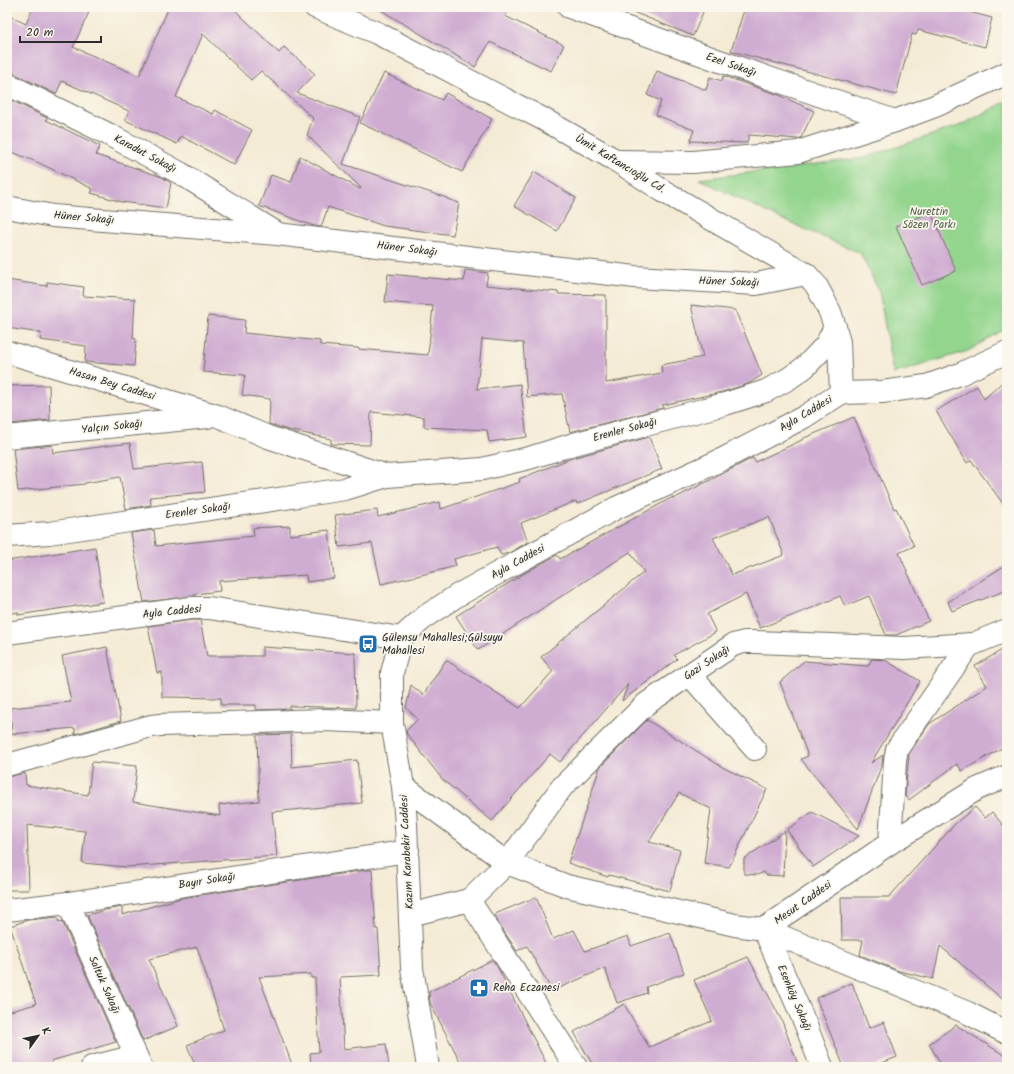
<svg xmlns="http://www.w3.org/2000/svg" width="1014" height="1074" font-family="Kalam,sans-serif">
	<rect width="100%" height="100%" fill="#fbf7ec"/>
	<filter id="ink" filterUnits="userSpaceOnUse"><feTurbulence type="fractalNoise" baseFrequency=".025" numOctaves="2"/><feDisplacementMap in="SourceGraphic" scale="8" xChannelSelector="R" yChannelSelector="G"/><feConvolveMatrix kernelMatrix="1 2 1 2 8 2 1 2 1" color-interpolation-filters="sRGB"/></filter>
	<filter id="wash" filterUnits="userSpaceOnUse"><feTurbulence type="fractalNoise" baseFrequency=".012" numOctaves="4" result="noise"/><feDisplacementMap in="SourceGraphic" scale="16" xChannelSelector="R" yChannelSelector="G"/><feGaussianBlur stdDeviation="0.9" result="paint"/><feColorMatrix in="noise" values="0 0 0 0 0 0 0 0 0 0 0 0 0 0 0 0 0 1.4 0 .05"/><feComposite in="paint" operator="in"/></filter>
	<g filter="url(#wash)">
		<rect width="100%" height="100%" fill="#f4ebd5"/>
		<polygon fill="#93d58d" stroke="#5f805c" points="1007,101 1007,328 968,351 893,374 879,291 860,253 779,218 699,179 864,158 961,125"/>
		<g id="blocks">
			<g fill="#cfacd2" fill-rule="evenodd">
				<polygon points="33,7 77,7 89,12 73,47 139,76 169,7 232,7 279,53 284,47 315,74 297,93 360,117 343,164 447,198 447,199 459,203 453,235 384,226 328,207 321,227 314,226 259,206 271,175 291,182 300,156 360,189 361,188 307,135 313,118 261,71 251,80 203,34 176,97 213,114 215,110 252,130 234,165 181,136 177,144 125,120 129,111 62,81 56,94 13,73 7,72 7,15 26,24"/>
				<polygon points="376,7 511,7 505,16 564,45 551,71 490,42 475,67"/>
				<polygon points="623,7 705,7 693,36 623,8"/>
				<polygon points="745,7 950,7 992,18 985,47 918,30 916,35 912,34 896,95 731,51"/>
				<polygon points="657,71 706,90 710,77 722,81 723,76 779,95 814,111 801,138 798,139 749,135 747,143 690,141 694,130 656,115 661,101 647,95"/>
				<polygon points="384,73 442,100 446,93 492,119 462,172 360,123"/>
				<polygon points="7,98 47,118 46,120 100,146 96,155 162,177 171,183 166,208 122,202 91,193 93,189 37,162 7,150"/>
				<polygon points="534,172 576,198 557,231 514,206"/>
				<polygon points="931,212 956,271 922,285 896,226"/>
				<polygon points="465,270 488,273 486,285 558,292 558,294 606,295 606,383 662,373 661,365 703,357 691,305 735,310 762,375 748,384 722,392 662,405 663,408 570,432 562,394 527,397 523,343 482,339 477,389 520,384 527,437 489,442 487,430 424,427 424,417 371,412 370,445 331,444 331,439 288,430 269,424 270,399 242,395 245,375 203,372 208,316 245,320 244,333 320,341 320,345 358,348 358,349 428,355 433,306 385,302 388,274 464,281"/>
				<polygon points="7,280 47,286 47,282 84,287 83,296 135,299 133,338 136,339 134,366 85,362 86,346 40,340 41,333 7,328"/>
				<polygon points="1007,378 1007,509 971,460 967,463 936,411 977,386 984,399"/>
				<polygon points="49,385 50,420 10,424 9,413 7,413 7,386"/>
				<path d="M854,417L894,509L896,508L914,546L899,553L929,621L896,635H886L869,596L845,606L840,596L812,608L760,628L746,594L707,614L716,632L674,655L677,659L622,701L628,684L560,762L550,754L492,821L442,779L407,734L406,731L418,719L406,708L411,685L423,695L446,660L520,708L553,671L541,657L644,572L630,552L478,650L456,616L523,574L557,555L560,559L673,497V499L753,458L755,462L802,440V439ZM769,517L784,555L732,575L713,538Z"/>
				<polygon points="649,437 662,469 577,504 576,501 521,523 528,542 509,553 501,555 497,547 454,559 456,566 417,576 381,584 372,543 339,547 335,515 377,510 378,517 440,502 441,509 520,482 519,479 572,458"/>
				<polygon points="130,443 134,469 202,462 205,492 150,497 151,505 126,509 120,477 85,483 85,484 18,491 13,449 52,445 53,453"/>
				<polygon points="290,526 290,535 329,530 334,578 307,582 306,575 219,581 220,591 195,594 195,596 144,602 131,533 154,530 156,546 254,536 253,528"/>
				<polygon points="95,547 103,602 18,615 18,612 7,614 7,561"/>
				<polygon points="1007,564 1007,590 952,611 948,602"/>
				<polygon points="192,620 200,620 207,656 262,656 262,647 355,653 356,708 290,706 290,709 256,710 256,705 221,705 221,698 162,697 162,672 157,673 148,626"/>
				<polygon points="107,647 121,721 75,734 75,728 12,734 10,708 71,702 62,656"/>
				<polygon points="1007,647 1007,745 962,771 957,764 909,800 905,795 909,754 929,724 987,686 975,666"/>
				<polygon points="872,659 885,660 920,681 871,763 883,755 882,764 858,829 801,759 808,756 780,682 804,661 868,666"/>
				<polygon points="647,720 722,767 767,789 729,867 704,863 711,809 679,793 649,842 680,850 670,891 609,875 608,877 568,863 600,767"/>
				<polygon points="291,734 292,767 357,760 362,803 272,812 277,856 127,867 82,863 85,831 27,825 29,890 7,890 7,777 25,773 26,785 88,795 92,762 137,766 133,802 220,816 219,805 259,801 257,735"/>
				<polygon points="975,807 985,818 992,812 1007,830 1007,1003 940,946 933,979 899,971 860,955 863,940 842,940 841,897 889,897 956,823"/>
				<polygon points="812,812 859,836 813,867 787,830"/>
				<polygon points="785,831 783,876 766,875 764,872 757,875 744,874 744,859"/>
				<polygon points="366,870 372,870 376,929 378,929 381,975 340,977 344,1049 386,1044 389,1067 311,1067 310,1053 319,1052 315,978 311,978 311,974 259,977 293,1067 196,1067 187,1045 224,1030 197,947 149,959 178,1026 143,1041 87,915 105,910 122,907 122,915 181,898"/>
				<polygon points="536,897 553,939 574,930 585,951 628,936 631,946 670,933 684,973 646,987 647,993 617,1003 605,968 552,991 527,946 517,951 498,923 495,914"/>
				<polygon points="57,917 59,922 62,921 116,1042 51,1061 53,1067 11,1067 7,1051 7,1012 36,1004 10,926 28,920"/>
				<polygon points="748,957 782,1021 799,1067 594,1067 574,1032 624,1004 649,1047 712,1021 694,980"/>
				<polygon points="492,960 497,966 548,1067 463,1067 442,1026 430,1003 429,992"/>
				<polygon points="852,983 869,1028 884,1022 897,1057 872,1067 844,1067 816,998"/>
				<polygon points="956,1025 1007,1057 1007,1067 943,1067 929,1044"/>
			</g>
		</g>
	</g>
	<g filter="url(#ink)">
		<use href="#blocks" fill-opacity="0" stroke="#716e66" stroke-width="1"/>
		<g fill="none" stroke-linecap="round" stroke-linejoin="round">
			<defs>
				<g id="street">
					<polyline points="569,7 731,65 895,121"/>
					<polyline points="7,84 108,134 180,173 275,232"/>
					<polyline points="617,161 693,162 798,152 895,121 935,106 1007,73"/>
					<polyline points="7,207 53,216 277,234 635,277 756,284 806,274"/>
					<polyline points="7,352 218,416 268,437 387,476 482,469 529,458 574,444 725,404 766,391 788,379 805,367 826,345 835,327"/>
					<polyline points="841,393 882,392 926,386 960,374 1007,352"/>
					<polyline points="7,437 207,417"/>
					<polyline points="7,536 49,533 345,489 387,476"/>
					<polyline points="7,633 191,608 209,608 401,638"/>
					<polyline points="690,675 755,749"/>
					<polyline points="7,765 151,726 160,725 325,720 392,723"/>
					<polyline points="890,843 895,761 897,749 970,644"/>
					<polyline points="507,863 562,787 646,704 733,645 744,642 755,642 904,648 973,644 1007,630"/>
					<polyline points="469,900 576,1067"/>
					<polyline points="68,903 141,1067"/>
					<polyline points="7,910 68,903 408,851"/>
					<polyline points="764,929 968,1013 1003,1031 1007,1027"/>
					<polyline points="764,929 805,1023 822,1067"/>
					<polyline points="92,1067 136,1056"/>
				</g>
				<g id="secondary">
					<polyline points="315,7 377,33 543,119 617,161 663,191 806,274 816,285 823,298 830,312 835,327 839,342 841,393 804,417 723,459 616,508 458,595 426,616 401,638 392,673 392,723 403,786 406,824 412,968 428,1067"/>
					<polyline points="403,786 507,863 567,886 735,925 764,929 890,843 977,789 1007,776"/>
					<polyline points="410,915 469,900 507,863"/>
				</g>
			</defs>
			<use href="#street" stroke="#716e66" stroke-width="24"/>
			<use href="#secondary" stroke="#716e66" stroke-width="24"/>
			<use href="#street" stroke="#fff" stroke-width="22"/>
			<use href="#secondary" stroke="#fff" stroke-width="22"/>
		</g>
	</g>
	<defs>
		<symbol id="bus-square" viewBox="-11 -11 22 22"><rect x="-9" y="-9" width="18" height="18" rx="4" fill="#1f6fb2" stroke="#fbf7ec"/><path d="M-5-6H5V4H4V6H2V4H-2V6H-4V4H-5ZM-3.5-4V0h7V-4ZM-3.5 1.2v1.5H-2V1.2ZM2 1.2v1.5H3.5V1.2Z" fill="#fff"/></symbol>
		<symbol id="pharmacy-square" viewBox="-11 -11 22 22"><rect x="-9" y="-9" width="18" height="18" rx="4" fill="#1f6fb2" stroke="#fbf7ec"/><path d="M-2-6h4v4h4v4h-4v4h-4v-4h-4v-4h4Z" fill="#fff"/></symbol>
	</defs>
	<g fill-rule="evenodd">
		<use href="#bus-square" x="357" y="633" width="22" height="22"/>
		<use href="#pharmacy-square" x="468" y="977" width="22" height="22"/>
	</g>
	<g text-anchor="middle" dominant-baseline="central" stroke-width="3.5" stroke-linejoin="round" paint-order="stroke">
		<g font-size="11" fill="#2b2b2b" stroke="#fbf7ec">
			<text transform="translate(731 65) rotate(19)">Ezel Sokağı</text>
			<text transform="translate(145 154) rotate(28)">Karadut Sokağı</text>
			<text transform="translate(620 164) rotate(31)">Ümit Kaftancıoğlu Cd.</text>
			<text transform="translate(84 218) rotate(5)">Hüner Sokağı</text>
			<text transform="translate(407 249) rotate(7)">Hüner Sokağı</text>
			<text transform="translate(729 282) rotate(2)">Hüner Sokağı</text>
			<text transform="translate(112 384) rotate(17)">Hasan Bey Caddesi</text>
			<text transform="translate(806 414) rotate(-31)">Ayla Caddesi</text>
			<text transform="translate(112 427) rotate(-6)">Yalçın Sokağı</text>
			<text transform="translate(625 430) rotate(-15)">Erenler Sokağı</text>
			<text transform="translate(198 511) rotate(-8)">Erenler Sokağı</text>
			<text transform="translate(518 562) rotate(-29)">Ayla Caddesi</text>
			<text transform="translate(172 612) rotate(-6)">Ayla Caddesi</text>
			<text transform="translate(707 663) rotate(-34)">Gazi Sokağı</text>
			<text transform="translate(407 852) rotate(-93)">Kazım Karabekir Caddesi</text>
			<text transform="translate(207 881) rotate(-9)">Bayır Sokağı</text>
			<text transform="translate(803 903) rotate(-35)">Mesut Caddesi</text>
			<text transform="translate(104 985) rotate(66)">Saltuk Sokağı</text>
			<text transform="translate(794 998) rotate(67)">Esenköy Sokağı</text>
		</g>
		<g font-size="11" fill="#4a5e48" stroke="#fbf7ec">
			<text x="929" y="212">Nurettin<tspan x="929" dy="13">Sözen Parkı</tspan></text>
		</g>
		<g font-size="11" fill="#2b2b2b" stroke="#fbf7ec" text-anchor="start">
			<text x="382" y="638">Gülensu Mahallesi;Gülsuyu<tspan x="382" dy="13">Mahallesi</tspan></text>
			<text x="493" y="988">Reha Eczanesi</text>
		</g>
	</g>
	<rect width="1014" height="1074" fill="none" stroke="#fbf7ec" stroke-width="24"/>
	<g transform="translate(38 1036) rotate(57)" stroke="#fbf7ec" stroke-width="3" paint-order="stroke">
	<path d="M0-3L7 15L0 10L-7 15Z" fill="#2b2b2b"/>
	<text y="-6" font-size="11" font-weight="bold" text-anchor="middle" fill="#2b2b2b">K</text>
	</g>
	<path d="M20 36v6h81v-6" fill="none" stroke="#2b2b2b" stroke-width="2"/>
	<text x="26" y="36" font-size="12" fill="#2b2b2b" stroke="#fbf7ec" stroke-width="3" paint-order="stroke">20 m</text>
</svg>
